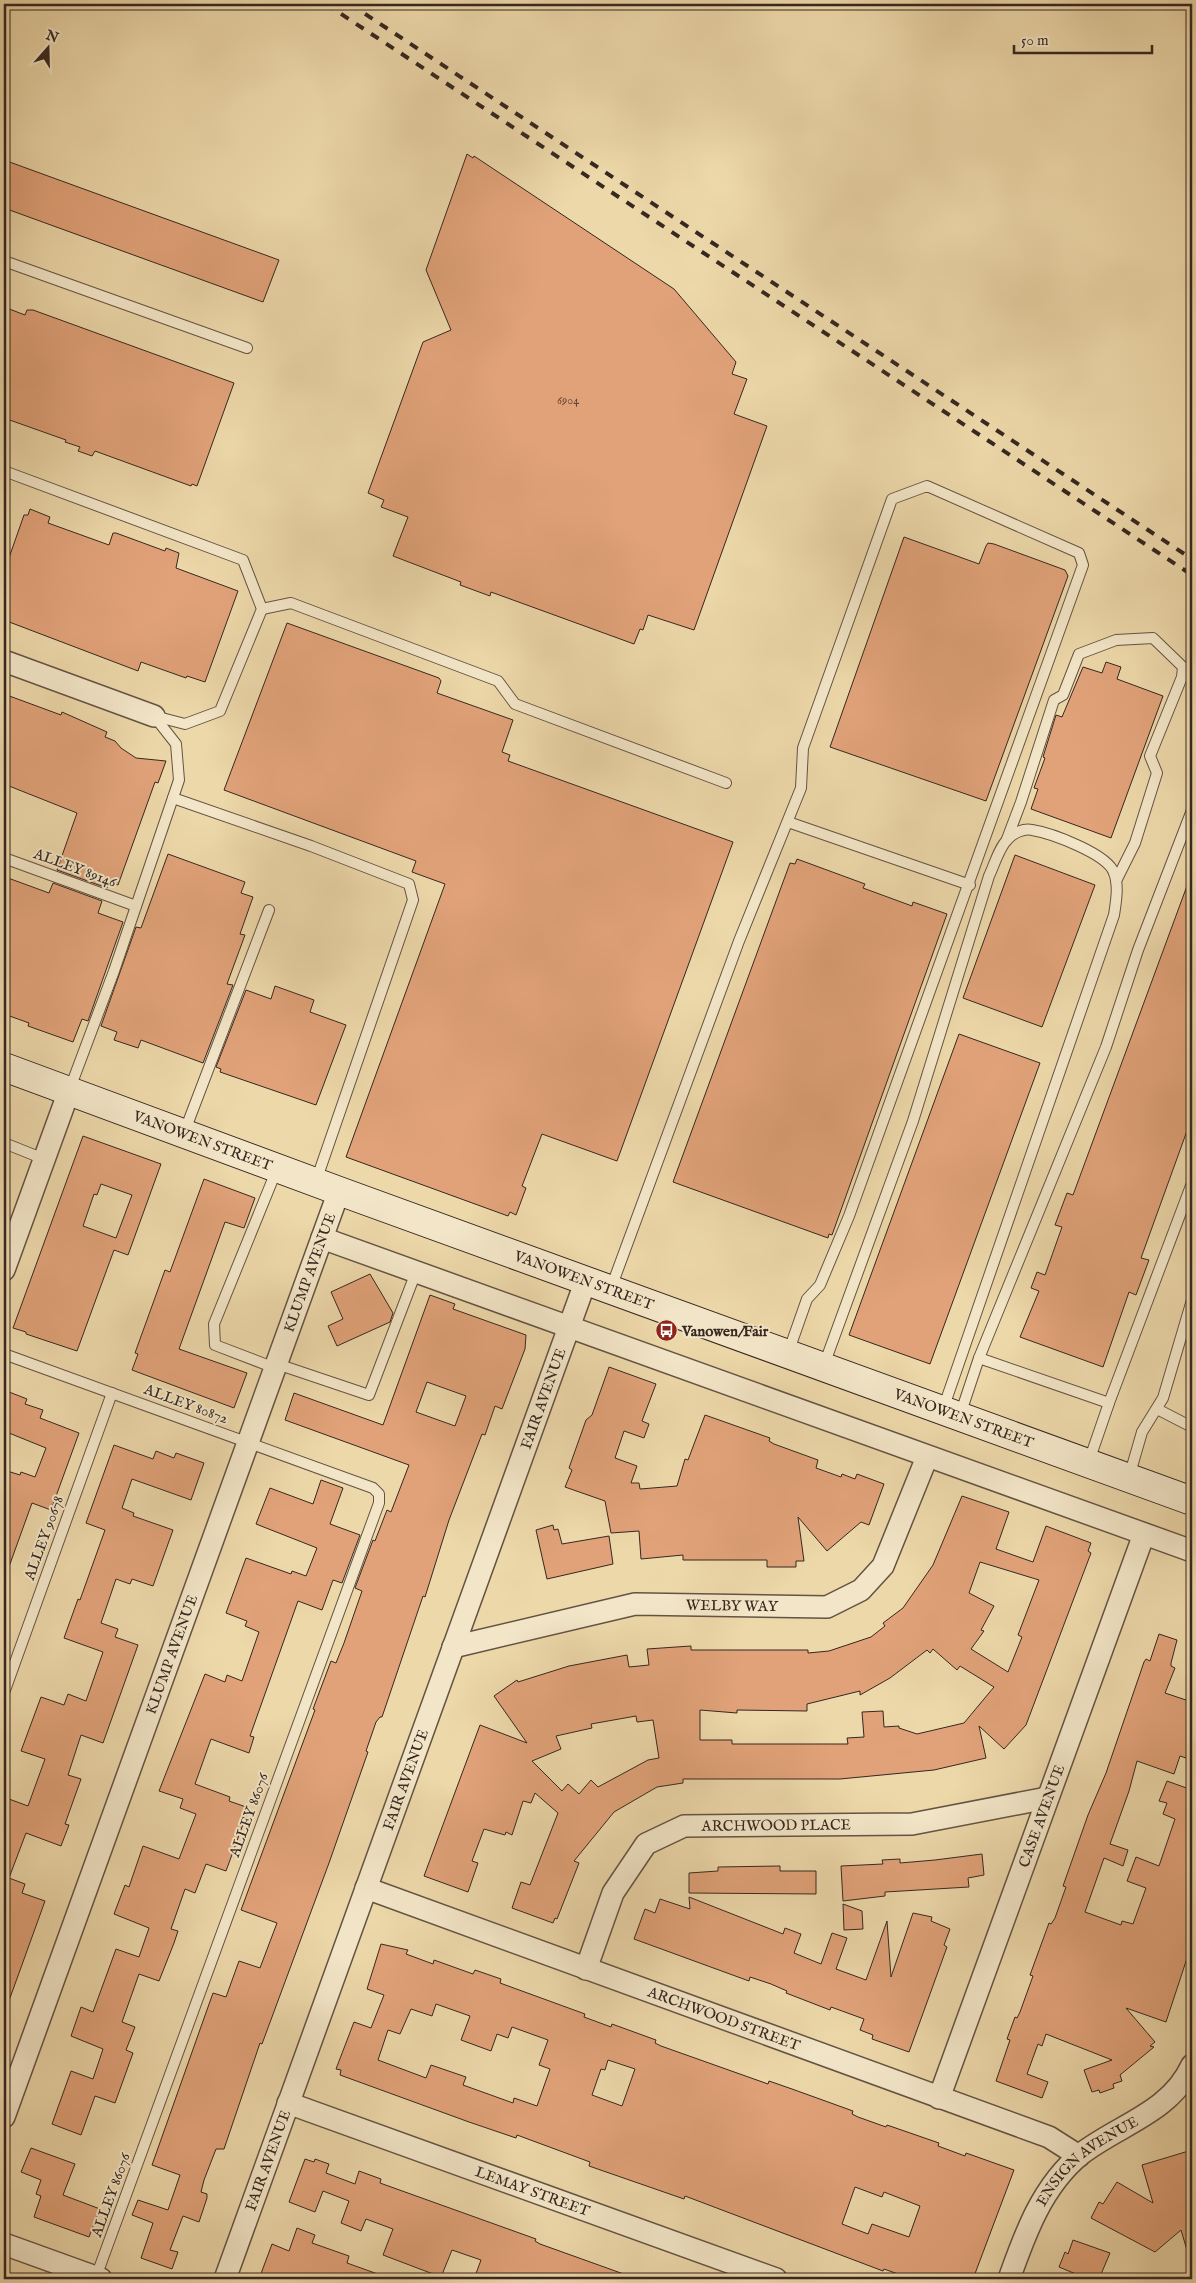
<svg xmlns="http://www.w3.org/2000/svg" width="1196" height="2283" font-family="'IM FELL English',serif">
	<rect width="100%" height="100%" fill="#edd8aa"/>
	<filter id="stains"><feTurbulence type="fractalNoise" baseFrequency=".004" numOctaves="4"/><feColorMatrix values="0 0 0 0 .2 0 0 0 0 .09 0 0 0 0 .02 0 0 0 .5 -.17"/></filter>
	<radialGradient id="worn" r=".72"><stop offset=".6" stop-color="#630" stop-opacity="0"/><stop offset="1" stop-color="#630" stop-opacity=".3"/></radialGradient>
	<g fill="#e1a279" stroke="#362721" fill-rule="evenodd">
		<polygon points="467,154 473,158 474,156 674,289 736,362 732,374 747,379 734,414 767,426 694,630 648,615 643,630 640,629 634,644 491,592 490,596 460,585 461,582 393,556 408,517 381,507 384,500 368,493 423,342 451,330 426,270"/>
		<polygon points="4,160 279,260 263,302 4,208"/>
		<polygon points="4,307 25,315 27,310 33,310 234,383 197,486 192,484 191,486 95,451 92,456 78,451 80,447 65,442 66,440 4,418"/>
		<polygon points="30,509 50,517 48,523 109,545 113,533 116,533 165,551 166,548 179,553 176,568 238,591 205,682 187,676 186,678 141,662 138,671 4,620 4,572 24,515 28,515"/>
		<polygon points="904,537 979,564 986,546 988,543 994,544 1065,570 1068,576 986,801 830,747"/>
		<polygon points="287,623 439,678 441,681 437,693 513,720 502,752 510,755 508,761 733,842 617,1161 542,1134 522,1186 526,1188 516,1215 510,1212 508,1216 346,1157 445,884 412,872 416,861 224,790"/>
		<polygon points="1106,662 1121,667 1117,679 1163,696 1111,838 1031,809 1038,789 1034,788 1045,758 1043,757 1056,715 1062,717 1083,667 1102,673"/>
		<polygon points="4,694 61,715 62,712 107,732 105,737 115,741 121,748 136,758 166,761 158,783 155,782 118,885 109,882 107,888 57,870 77,813 4,784"/>
		<polygon points="168,854 245,882 241,893 253,897 240,934 245,935 227,984 233,985 203,1063 141,1040 138,1048 114,1040 117,1032 101,1026 136,927 141,928"/>
		<polygon points="1015,855 1095,885 1042,1027 963,998"/>
		<polygon points="797,859 865,884 863,888 912,906 913,902 947,914 832,1235 829,1234 828,1238 673,1182 790,863 795,864"/>
		<polygon points="1191,875 1192,1117 1141,1258 1149,1260 1136,1295 1129,1292 1103,1367 1020,1337 1039,1291 1031,1288 1037,1272 1045,1275 1062,1227 1055,1225 1067,1193 1073,1195"/>
		<polygon points="8,878 49,893 53,883 102,901 98,913 123,922 88,1021 82,1019 73,1042 28,1026 29,1023 4,1014 4,890"/>
		<polygon points="275,986 314,1000 310,1012 346,1025 316,1105 220,1072 221,1069 216,1067 246,990 271,999"/>
		<polygon points="959,1034 1040,1063 930,1364 849,1335"/>
		<path d="M83,1136L161,1164L128,1255L114,1250L77,1351L26,1334V1332L13,1328ZM101,1184L132,1195L116,1238L83,1226L94,1194L97,1195Z"/>
		<polygon points="204,1179 255,1198 244,1228 225,1222 179,1349 247,1373 234,1408 132,1370 138,1354 135,1353 165,1270 170,1272"/>
		<polygon points="370,1274 393,1313 390,1322 337,1346 328,1326 343,1319 331,1292"/>
		<path d="M430,1295L455,1304L453,1309L526,1335L525,1349L502,1409L495,1406L485,1435L482,1434L449,1520L425,1597L423,1596L382,1717H380L376,1722L366,1751L368,1752L329,1863L262,2044L260,2043L224,2149H216L204,2180L201,2192L207,2194V2198L199,2222L183,2216L170,2250L178,2252L172,2269L141,2258L153,2223L132,2215L138,2200L168,2210L180,2175L152,2165L208,2007L213,1993L226,1997L239,1961L260,1968L277,1923L241,1910L315,1710L313,1709L331,1661L336,1663L344,1643L362,1591L355,1588L373,1540L375,1541L387,1510L391,1512L409,1465L285,1420L294,1393L383,1425ZM427,1382L466,1396L455,1426L416,1412Z"/>
		<polygon points="609,1367 656,1384 642,1421 649,1424 644,1438 624,1431 615,1458 637,1466 631,1483 639,1483 640,1489 677,1486 685,1459 688,1460 705,1415 770,1438 769,1441 774,1444 818,1460 816,1468 841,1477 842,1474 855,1479 857,1474 884,1484 869,1525 861,1522 827,1551 798,1517 804,1561 796,1561 796,1567 767,1567 767,1560 683,1560 683,1555 641,1559 639,1531 611,1533 605,1501 565,1487 572,1470 569,1468 586,1420 592,1415"/>
		<polygon points="4,1390 27,1399 25,1404 43,1410 40,1418 79,1433 51,1510 32,1503 6,1575 4,1575 4,1470 20,1475 21,1472 35,1477 46,1448 4,1431"/>
		<polygon points="114,1445 153,1459 156,1451 174,1458 176,1453 204,1463 191,1500 132,1479 122,1508 134,1513 133,1516 173,1530 153,1586 132,1579 130,1584 116,1579 101,1623 118,1629 115,1637 138,1645 103,1743 81,1735 68,1775 81,1779 65,1824 69,1825 61,1846 26,1833 9,1878 25,1884 22,1893 45,1901 6,2009 4,2009 4,1925 10,1908 4,1906 4,1814 9,1799 28,1806 45,1759 21,1751 41,1697 64,1705 68,1694 86,1701 103,1652 64,1638 78,1599 80,1600 105,1530 86,1523"/>
		<polygon points="321,1480 343,1488 330,1524 360,1535 342,1583 333,1580 322,1610 298,1601 250,1736 254,1737 249,1753 211,1739 195,1784 230,1797 229,1801 249,1808 226,1871 206,1864 195,1893 185,1889 171,1929 178,1931 174,1943 159,1981 139,1974 122,2022 135,2027 126,2050 133,2053 115,2103 95,2096 81,2135 52,2124 71,2071 93,2079 103,2049 71,2036 81,2007 93,2012 116,1949 139,1957 149,1928 114,1914 125,1885 129,1887 143,1846 179,1859 196,1814 180,1808 183,1799 159,1791 205,1674 225,1682 227,1675 242,1681 259,1632 245,1626 247,1621 226,1613 246,1558 291,1574 292,1571 306,1576 317,1548 256,1524 270,1488 313,1504"/>
		<path d="M962,1496L1009,1512L996,1549L1033,1562L1046,1526L1091,1543L1088,1551L1091,1553L1026,1725L1004,1749L979,1726L986,1758L934,1770L840,1779H683V1783L657,1787L614,1812L574,1861L579,1863L557,1919L555,1918L553,1923L512,1908L521,1882L530,1885L558,1813L535,1793L531,1803L523,1801L512,1835L506,1832L505,1835L484,1829L472,1861L478,1863L468,1892L424,1876L480,1725L527,1743L494,1696L517,1680L518,1682L569,1666L627,1655L629,1667L649,1665L647,1649L691,1646V1650H808V1653L829,1651L871,1637L885,1626L883,1623L903,1608L933,1565ZM980,1562L1039,1580L1018,1635L1022,1637L1008,1672L971,1649L984,1631L981,1630L994,1606L969,1593ZM933,1649L957,1670L960,1666L994,1687L964,1723L917,1734L899,1728V1726L884,1727L883,1711L862,1712L864,1737L847,1738L848,1744H732V1740H700V1710L737,1713V1710L807,1711V1704L860,1691V1695L890,1678L927,1650L930,1653ZM636,1716L637,1722L653,1720L659,1758L648,1760L598,1787L591,1780L579,1794L568,1784L562,1791L532,1761L561,1749L556,1736L592,1728L591,1724Z"/>
		<polygon points="553,1525 554,1530 558,1529 562,1544 609,1536 613,1564 547,1579 536,1530"/>
		<polygon points="1159,1634 1177,1640 1171,1663 1171,1666 1175,1668 1165,1693 1192,1702 1192,1760 1180,1756 1174,1774 1137,1761 1129,1791 1110,1844 1128,1850 1123,1866 1104,1858 1085,1912 1121,1925 1122,1921 1133,1924 1146,1888 1127,1881 1136,1857 1159,1866 1175,1819 1163,1814 1167,1803 1159,1801 1167,1781 1192,1790 1192,1943 1166,2022 1126,2008 1155,2042 1150,2046 1154,2047 1120,2075 1122,2081 1113,2084 1114,2088 1100,2093 1099,2090 1092,2092 1084,2070 1112,2060 1046,2034 1042,2046 1038,2044 1027,2074 1048,2082 1042,2098 996,2081 1010,2040 1007,2039 1015,2017 1017,2018 1020,2012 1033,1976 1030,1975 1049,1923 1051,1924 1055,1918 1066,1887 1063,1886 1088,1815 1106,1773 1144,1662 1146,1659 1150,1661"/>
		<polygon points="982,1854 984,1875 968,1878 969,1887 885,1892 885,1896 843,1901 841,1866 883,1864 882,1860 900,1859 900,1863 935,1860"/>
		<polygon points="780,1866 780,1871 816,1871 816,1894 689,1893 689,1873 718,1871 718,1867"/>
		<polygon points="689,1897 783,1934 785,1928 801,1934 794,1953 821,1964 832,1933 847,1938 836,1969 866,1980 887,1921 891,1977 913,1913 932,1917 931,1921 950,1929 944,1945 947,1947 909,2052 872,2039 873,2035 860,2030 864,2019 831,2007 830,2010 786,1993 787,1991 771,1984 750,1977 749,1981 634,1939 645,1909 655,1913 660,1899 690,1909"/>
		<polygon points="843,1904 862,1911 863,1929 844,1930"/>
		<path d="M381,1944L408,1950L406,1954L433,1964L434,1960L473,1974L475,1970L501,1979L500,1983L585,2014L584,2017L611,2027L612,2024L656,2040L655,2043L661,2046L768,2084L769,2081L792,2089L853,2111L852,2114L858,2117L886,2127L887,2125L939,2143L938,2146L965,2156L966,2153L1014,2170L973,2279H912L884,2269L883,2271L685,2196L684,2199L589,2166L590,2162L517,2135L516,2138L469,2122L340,2075L341,2070L336,2069L354,2022L371,2028L384,1995L367,1989ZM436,2004L470,2016L461,2040L491,2051L497,2034L508,2038L512,2027L548,2040L539,2065L550,2069L537,2106L514,2098L513,2103L463,2085L466,2077L431,2065L426,2078L378,2060L388,2030L400,2034L411,2009L432,2016ZM608,2060L635,2069L622,2106L592,2095L601,2069L605,2070ZM855,2187L882,2197L884,2192L920,2206L909,2237L872,2224L868,2234L842,2224Z"/>
		<polygon points="31,2148 75,2164 63,2195 100,2209 89,2237 34,2217 41,2196 36,2194 41,2180 21,2172"/>
		<polygon points="1192,2150 1192,2256 1189,2257 1181,2230 1155,2252 1091,2218 1099,2202 1103,2204 1117,2182 1153,2203 1142,2165"/>
		<polygon points="305,2159 314,2162 315,2159 329,2164 326,2173 355,2184 359,2171 381,2179 380,2183 536,2239 535,2241 540,2244 632,2277 632,2279 526,2279 517,2276 516,2279 474,2279 481,2260 452,2250 441,2277 383,2255 393,2229 366,2219 361,2231 341,2223 349,2201 323,2191 315,2212 289,2202"/>
		<polygon points="297,2228 315,2235 312,2243 349,2256 347,2263 386,2277 385,2279 259,2279 272,2244 289,2251"/>
		<polygon points="1073,2240 1110,2253 1099,2279 1084,2274 1083,2277 1059,2267 1065,2252 1068,2254"/>
	</g>
	<g fill="none" stroke-linecap="round" stroke-linejoin="round">
		<defs>
			<g id="service">
				<polyline points="4,261 247,348"/>
				<polyline points="4,471 243,560 262,609 220,711 185,724 154,716"/>
				<polyline points="262,609 291,603 498,681 515,704 726,783"/>
				<polyline points="173,798 311,846 409,884 413,900 316,1181"/>
				<polyline points="788,822 970,885"/>
				<polyline points="1007,839 1021,802 1054,700 1063,695 1079,654 1116,640 1153,638 1183,667 1182,677 1150,756 1157,773 1135,843 1116,881"/>
				<polyline points="4,858 136,906"/>
				<polyline points="69,1091 114,971 179,780 176,744 154,716"/>
				<polyline points="184,1133 269,910"/>
				<polyline points="4,1143 44,1159"/>
				<polyline points="611,1288 739,941 801,788 803,748 892,499 927,486 1079,553 1083,565 849,1216 820,1285 807,1299 788,1353"/>
				<polyline points="4,1354 373,1488 379,1494 379,1503 96,2277"/>
				<polyline points="979,1358 1106,1047 1138,950 1192,810"/>
				<polyline points="277,1364 369,1395 416,1272"/>
				<path d="M824,1365L913,1121L989,876C994,866 999,847 1008,839C1013,833 1024,828 1032,830C1051,833 1108,854 1114,873C1119,885 1116,902 1114,915L943,1409"/>
				<polyline points="275,1368 215,1345 214,1324 277,1169"/>
				<polyline points="1109,1403 1192,1183"/>
				<polyline points="1157,1409 1192,1427"/>
				<polyline points="960,1415 979,1358 1109,1403 1089,1461"/>
				<polyline points="1129,1477 1142,1432 1163,1398 1192,1300"/>
				<polyline points="4,1693 112,1393"/>
			</g>
			<g id="minor">
				<polyline points="4,661 154,716"/>
				<polyline points="322,1238 1192,1551"/>
				<polyline points="4,1270 69,1091"/>
				<path id="s1" d="M453,1647L635,1604L827,1607L861,1590L883,1566L927,1457"/>
				<path id="s2" d="M366,1888L1049,2137L1079,2156"/>
				<path id="s3" d="M586,1969L613,1893L646,1844L684,1826L912,1824L1047,1798"/>
				<path id="s4" d="M939,2098L1144,1534"/>
				<path id="s5" d="M288,2103L776,2279"/>
				<path id="s6" d="M4,2117L339,1191"/>
				<polyline points="4,2244 101,2279"/>
				<path id="s7" d="M225,2279L586,1280"/>
				<path id="s8" d="M1009,2279C1025,2234 1042,2186 1081,2154C1120,2124 1170,2113 1192,2065"/>
			</g>
			<g id="secondary">
				<path id="s9" d="M4,1067L339,1191L1192,1501"/>
			</g>
		</defs>
		<use href="#service" stroke="#645343" stroke-width="12"/>
		<use href="#minor" stroke="#645343" stroke-width="24"/>
		<use href="#secondary" stroke="#362721" stroke-width="30"/>
		<use href="#service" stroke="#f3e6c8" stroke-width="10"/>
		<use href="#minor" stroke="#f3e6c8" stroke-width="21"/>
		<use href="#secondary" stroke="#f3e6c8" stroke-width="28"/>
		<g stroke="#362721" stroke-width="4" stroke-dasharray="9 9" stroke-linecap="butt">
			<polyline points="326,4 1192,575"/>
			<polyline points="350,4 1192,559"/>
		</g>
	</g>
	<defs>
		<symbol id="bus-disc" viewBox="-11 -11 22 22"><circle r="9.5" fill="#8f2418" stroke="#f3e6c8"/><path d="M-5-6H5V4H4V6H2V4H-2V6H-4V4H-5ZM-3.5-4V0h7V-4ZM-3.5 1.2v1.5H-2V1.2ZM2 1.2v1.5H3.5V1.2Z" fill="#fff"/></symbol>
	</defs>
	<g fill-rule="evenodd">
		<use href="#bus-disc" x="654" y="1318" width="25" height="25"/>
	</g>
	<g text-anchor="middle" dominant-baseline="central" stroke-width="4" stroke-linejoin="round" paint-order="stroke">
		<g font-size="12" fill="#614637">
			<text x="568" y="400">6904</text>
		</g>
		<g font-size="15" fill="#362721" stroke="#f3e6c8">
			<text transform="translate(75 868) rotate(20)">ALLEY 89146</text>
			<text stroke="none"><textPath href="#s9" startOffset="212">VANOWEN STREET</textPath></text>
			<text stroke="none"><textPath href="#s6" startOffset="898">KLUMP AVENUE</textPath></text>
			<text stroke="none"><textPath href="#s9" startOffset="618">VANOWEN STREET</textPath></text>
			<text stroke="none"><textPath href="#s7" startOffset="936">FAIR AVENUE</textPath></text>
			<text transform="translate(186 1404) rotate(20)">ALLEY 80872</text>
			<text stroke="none"><textPath href="#s9" startOffset="1022">VANOWEN STREET</textPath></text>
			<text transform="translate(44 1538) rotate(-70)">ALLEY 90678</text>
			<text stroke="none"><textPath href="#s1" startOffset="284">WELBY WAY</textPath></text>
			<text stroke="none"><textPath href="#s6" startOffset="492">KLUMP AVENUE</textPath></text>
			<text stroke="none"><textPath href="#s7" startOffset="531">FAIR AVENUE</textPath></text>
			<text transform="translate(249 1815) rotate(-70)">ALLEY 86076</text>
			<text stroke="none"><textPath href="#s4" startOffset="300">CASE AVENUE</textPath></text>
			<text stroke="none"><textPath href="#s3" startOffset="274">ARCHWOOD PLACE</textPath></text>
			<text stroke="none"><textPath href="#s2" startOffset="381">ARCHWOOD STREET</textPath></text>
			<text stroke="none"><textPath href="#s7" startOffset="126">FAIR AVENUE</textPath></text>
			<text stroke="none"><textPath href="#s8" startOffset="146">ENSIGN AVENUE</textPath></text>
			<text stroke="none"><textPath href="#s5" startOffset="260">LEMAY STREET</textPath></text>
			<text transform="translate(111 2195) rotate(-70)">ALLEY 86076</text>
		</g>
		<g font-size="15" font-weight="bold" fill="#362721" stroke="#f3e6c8" text-anchor="start">
			<text x="682" y="1331">Vanowen/Fair</text>
		</g>
	</g>
	<rect width="1196" height="2283" fill="none" stroke="#edd8aa" stroke-width="20"/>
	<rect x="5" y="5" width="1186" height="2273" fill="none" stroke="#362721" stroke-width="2.5"/>
	<rect x="10" y="10" width="1176" height="2263" fill="none" stroke="#362721"/>
	<g transform="translate(48 48) rotate(20)" stroke="#f3e6c8" stroke-width="4" paint-order="stroke">
	<path d="M0-4L9 19L0 12L-9 19Z" fill="#362721"/>
	<text y="-8" font-size="14" font-weight="bold" text-anchor="middle" fill="#362721">N</text>
	</g>
	<path d="M1014 45v8h138v-8" fill="none" stroke="#362721" stroke-width="2.5"/>
	<text x="1021" y="45" font-size="15" fill="#362721" stroke="#f3e6c8" stroke-width="4" paint-order="stroke">50 m</text>
	<rect width="100%" height="100%" filter="url(#stains)"/>
	<rect width="100%" height="100%" fill="url(#worn)"/>
</svg>
